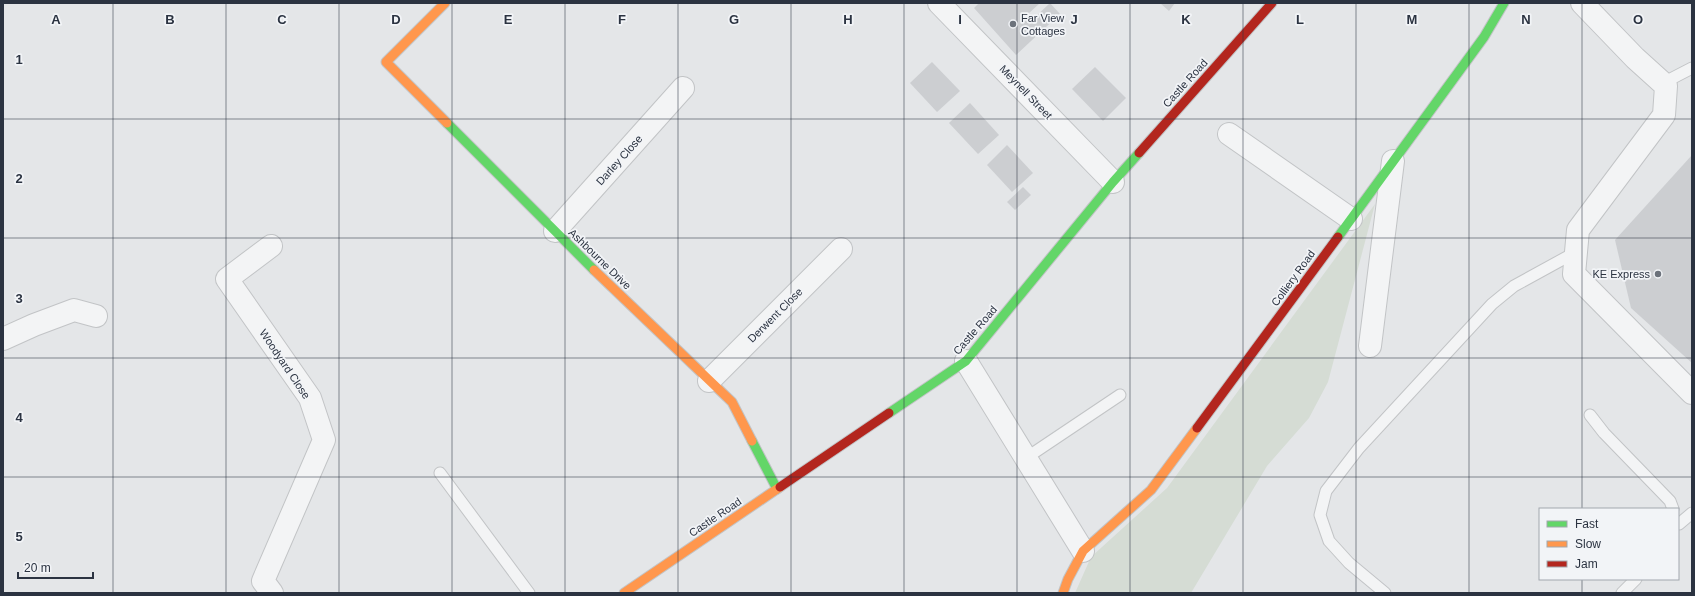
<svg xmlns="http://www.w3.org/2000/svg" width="1695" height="596" font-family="Arial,sans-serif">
	<rect width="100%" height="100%" fill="#e4e6e8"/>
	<polygon fill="#d5dcd4" points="1375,204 1328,382 1309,418 1267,466 1191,593 1075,593 1091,557 1167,488"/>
	<g fill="#ccced1">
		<polygon points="979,3 1040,3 1028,14 1033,19 1050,3 1060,14 1016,55 974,8"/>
		<polygon points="1160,3 1175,3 1169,11"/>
		<polygon points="932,62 960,91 937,112 910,83"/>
		<polygon points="1095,67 1126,98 1103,121 1072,89"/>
		<polygon points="970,103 999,135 978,154 949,123"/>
		<polygon points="1007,145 1033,173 1012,192 987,165"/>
		<polygon points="1692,155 1692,363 1631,308 1615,240"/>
		<polygon points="1023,187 1031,195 1015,210 1007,202"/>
	</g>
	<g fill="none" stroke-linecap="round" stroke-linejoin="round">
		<defs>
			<g id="lane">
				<polyline points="1663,83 1692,68"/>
				<polyline points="1590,415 1604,433 1670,501 1673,509"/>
				<polyline points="1026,458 1120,395"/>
				<polyline points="440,473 529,593"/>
				<polyline points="1679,524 1692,513"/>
				<polyline points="1385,593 1349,563 1329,541 1320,515 1326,491 1359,448 1492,304 1514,286 1576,252"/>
				<polyline points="1622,593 1636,579"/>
			</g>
			<g id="street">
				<polyline points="939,3 1113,182"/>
				<polyline points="1582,3 1635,58 1666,86 1664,115 1578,230 1574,274 1692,393"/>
				<polyline points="1229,134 1351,219"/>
				<polyline points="555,231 683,88"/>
				<polyline points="271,246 227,279 310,398 324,440 263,581 272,593"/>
				<polyline points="3,339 34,325 74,310 96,316"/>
				<polyline points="1370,346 1393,161"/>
				<polyline points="966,361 1083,551"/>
				<polyline points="709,381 841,249"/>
			</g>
			<g id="fast">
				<polyline points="447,123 594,270"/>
				<polyline points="1338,237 1484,37 1504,3"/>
				<polyline points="889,413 966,361 1113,182 1139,153"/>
				<polyline points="752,441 777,489"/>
			</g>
			<g id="slow">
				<polyline points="445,3 386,62 447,123"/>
				<polyline points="594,270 732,402 752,441"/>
				<polyline points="624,593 780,487"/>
				<polyline points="1063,593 1068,579 1083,551 1151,490 1197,428"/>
			</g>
			<g id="jam">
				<polyline points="1139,153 1272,3"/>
				<polyline points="1197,428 1338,237"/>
				<polyline points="780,487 889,413"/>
			</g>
		</defs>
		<use href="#lane" stroke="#c2c4c6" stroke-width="13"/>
		<use href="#street" stroke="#c2c4c6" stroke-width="24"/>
		<use href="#fast" stroke="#c2c4c6" stroke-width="11"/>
		<use href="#slow" stroke="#c2c4c6" stroke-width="11"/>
		<use href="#jam" stroke="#c2c4c6" stroke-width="11"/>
		<use href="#lane" stroke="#f3f4f5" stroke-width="11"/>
		<use href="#street" stroke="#f3f4f5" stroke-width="22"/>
		<use href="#fast" stroke="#63d668" stroke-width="9"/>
		<use href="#slow" stroke="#ff974d" stroke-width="9"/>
		<use href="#jam" stroke="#b3261e" stroke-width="9"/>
	</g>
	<path fill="none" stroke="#2b3341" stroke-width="1" stroke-opacity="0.55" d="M113,3V593M226,3V593M339,3V593M452,3V593M565,3V593M678,3V593M791,3V593M904,3V593M1017,3V593M1130,3V593M1243,3V593M1356,3V593M1469,3V593M1582,3V509M3,119H1692M3,238H1692M3,358H1692M3,477H1692M1582,579V593"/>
	<g fill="#6c727b" stroke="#f2f4f7" stroke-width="1.5">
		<circle cx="1013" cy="24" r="4"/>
		<circle cx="1658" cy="274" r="4"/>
	</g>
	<g text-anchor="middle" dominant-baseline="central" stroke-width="3.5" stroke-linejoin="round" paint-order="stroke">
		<g font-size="11" fill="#2b3341" stroke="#f2f4f7" text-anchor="start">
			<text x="1021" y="18">Far View<tspan x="1021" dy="13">Cottages</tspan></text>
			<text x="1650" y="274" text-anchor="end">KE Express</text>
		</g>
		<g font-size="11" fill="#2b3341" stroke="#f2f4f7">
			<text transform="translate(1185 83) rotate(-48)">Castle Road</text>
			<text transform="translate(1026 92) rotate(46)">Meynell Street</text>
			<text transform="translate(619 160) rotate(-48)">Darley Close</text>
			<text transform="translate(600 259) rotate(44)">Ashbourne Drive</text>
			<text transform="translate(1293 278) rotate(-54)">Colliery Road</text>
			<text transform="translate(775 315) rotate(-45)">Derwent Close</text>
			<text transform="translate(975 330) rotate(-49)">Castle Road</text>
			<text transform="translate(285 364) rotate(56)">Woodyard Close</text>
			<text transform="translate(715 517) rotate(-34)">Castle Road</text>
		</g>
	</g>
	<g font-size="13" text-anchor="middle" font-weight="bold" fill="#2b3341" stroke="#f2f4f7" stroke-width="3.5" stroke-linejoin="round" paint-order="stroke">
		<text x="56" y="24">A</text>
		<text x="170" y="24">B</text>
		<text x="282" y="24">C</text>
		<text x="396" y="24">D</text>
		<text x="508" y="24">E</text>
		<text x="622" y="24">F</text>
		<text x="734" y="24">G</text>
		<text x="848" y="24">H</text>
		<text x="960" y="24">I</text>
		<text x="1074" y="24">J</text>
		<text x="1186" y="24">K</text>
		<text x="1300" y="24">L</text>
		<text x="1412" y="24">M</text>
		<text x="1526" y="24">N</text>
		<text x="1638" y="24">O</text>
		<text x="19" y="64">1</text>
		<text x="19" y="183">2</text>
		<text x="19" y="303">3</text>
		<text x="19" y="422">4</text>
		<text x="19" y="541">5</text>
	</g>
	<rect width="1695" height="596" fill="none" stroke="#2b3341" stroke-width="8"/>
	<rect x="1539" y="508" width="140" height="72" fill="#f2f4f7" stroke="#a2a7ae"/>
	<rect x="1547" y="521" width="20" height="6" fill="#63d668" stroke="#a2a7ae"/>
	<text x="1575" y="528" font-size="12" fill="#2b3341">Fast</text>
	<rect x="1547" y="541" width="20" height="6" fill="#ff974d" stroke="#a2a7ae"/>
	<text x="1575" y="548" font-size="12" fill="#2b3341">Slow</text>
	<rect x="1547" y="561" width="20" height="6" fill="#b3261e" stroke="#a2a7ae"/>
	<text x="1575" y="568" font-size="12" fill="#2b3341">Jam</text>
	<path d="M18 572v6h75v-6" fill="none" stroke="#2b3341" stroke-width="2"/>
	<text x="24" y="572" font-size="12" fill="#2b3341" stroke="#f2f4f7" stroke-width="3" paint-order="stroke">20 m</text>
</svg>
